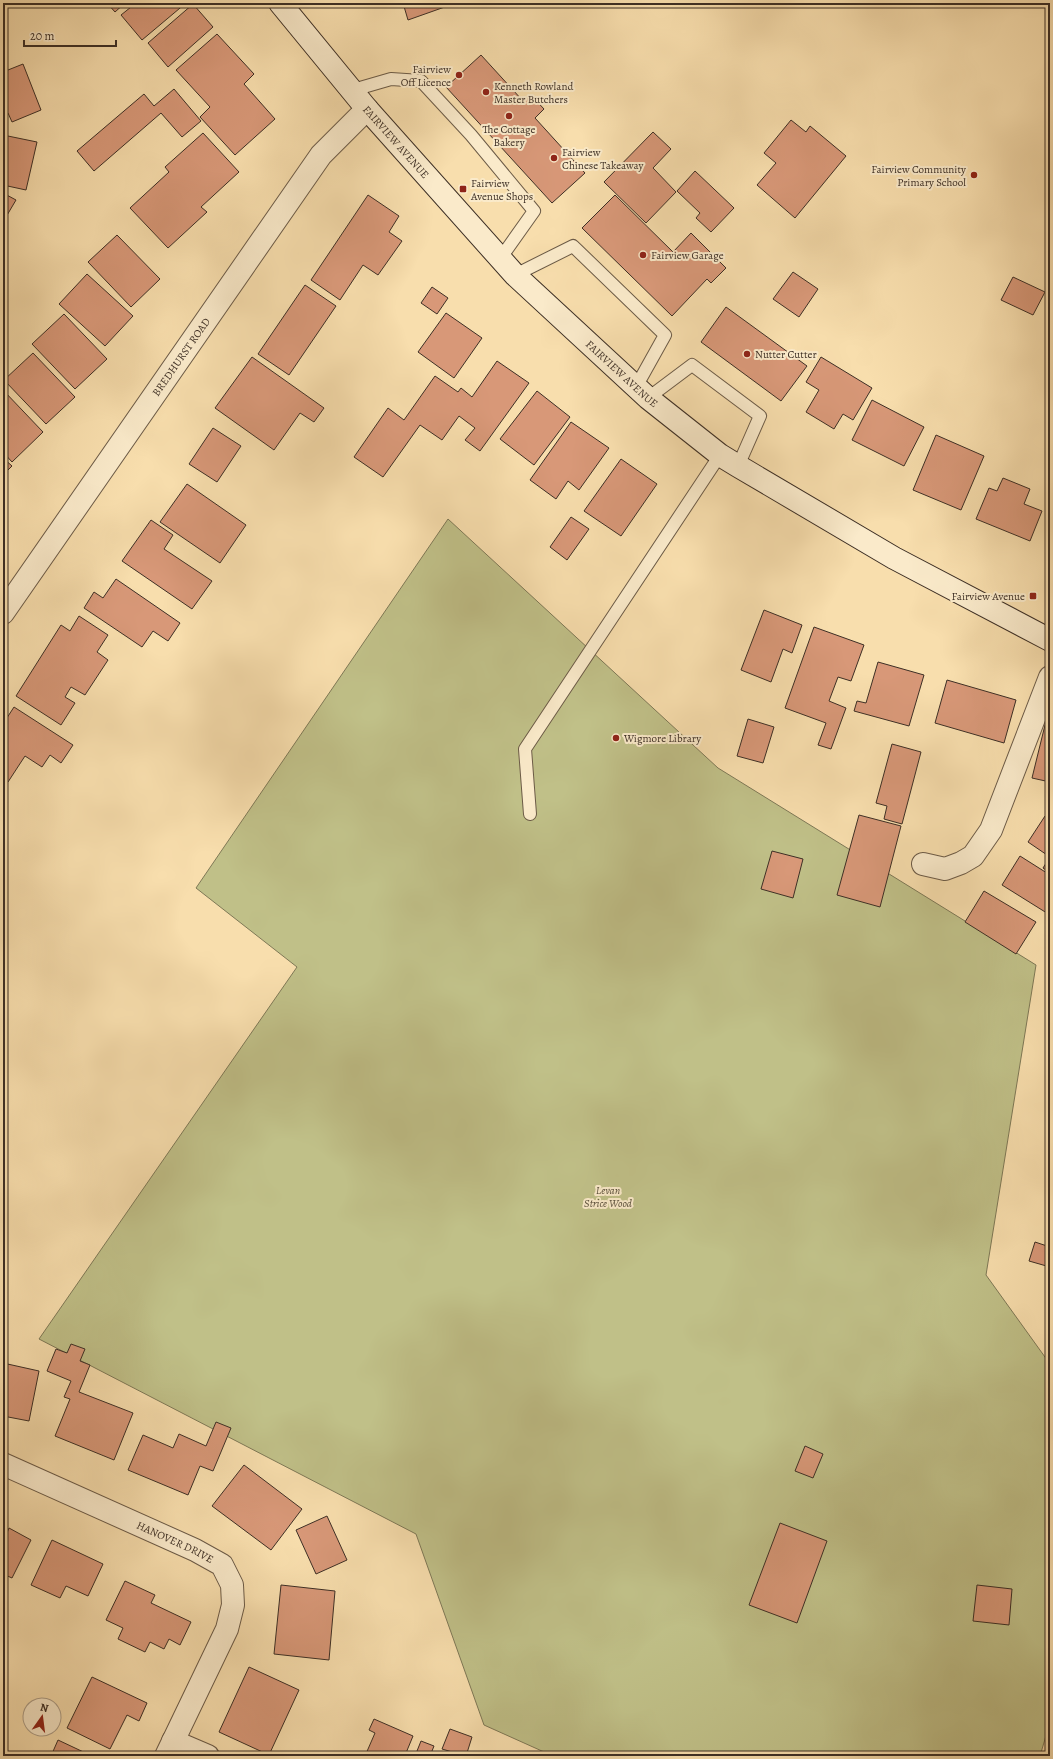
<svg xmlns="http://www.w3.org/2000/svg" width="1053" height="1759" font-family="Alegreya,serif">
	<rect width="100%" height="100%" fill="#f8dead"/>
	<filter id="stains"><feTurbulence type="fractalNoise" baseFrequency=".005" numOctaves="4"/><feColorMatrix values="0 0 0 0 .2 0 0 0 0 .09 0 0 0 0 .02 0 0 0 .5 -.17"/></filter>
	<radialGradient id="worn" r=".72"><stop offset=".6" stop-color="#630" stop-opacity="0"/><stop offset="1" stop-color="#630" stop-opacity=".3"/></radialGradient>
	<polygon fill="#c0c088" stroke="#7e7856" points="448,519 718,768 1036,965 986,1275 1050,1364 1050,1722 1040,1756 553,1756 484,1725 416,1534 39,1339 297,967 196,888"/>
	<g fill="#d89878" stroke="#3d2f25">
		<polygon points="107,3 125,3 115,12"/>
		<polygon points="136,3 186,3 142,40 121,15"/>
		<polygon points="403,3 456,3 408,20"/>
		<polygon points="193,4 213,27 168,67 148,43"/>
		<polygon points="217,34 254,74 244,84 275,119 235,155 200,117 210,107 176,70"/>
		<polygon points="481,55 523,101 530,94 544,109 535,118 585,173 552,203 446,87"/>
		<polygon points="23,64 41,110 12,122 8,113 3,115 3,72"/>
		<polygon points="174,89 201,121 182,137 161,113 94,171 77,151 144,94 154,106"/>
		<polygon points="791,120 806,132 810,126 846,156 795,218 757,185 776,163 764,153"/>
		<polygon points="653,132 671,149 653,168 676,192 646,223 604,182"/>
		<polygon points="203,133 239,172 201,207 207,212 168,248 130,208 169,172 165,167"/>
		<polygon points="3,135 37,142 26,190 3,185"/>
		<polygon points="695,171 734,208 711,232 696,218 700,213 677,191"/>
		<polygon points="3,193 16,200 3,222"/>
		<polygon points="368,195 399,216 389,232 402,241 378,275 363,265 340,300 311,280"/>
		<polygon points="615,195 673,252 691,233 726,268 711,283 707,279 672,316 582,228"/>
		<polygon points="117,235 160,279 131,307 88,262"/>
		<polygon points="793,272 818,289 799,317 773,299"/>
		<polygon points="87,274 133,316 105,346 59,304"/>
		<polygon points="1013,277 1045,292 1033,315 1001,300"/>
		<polygon points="305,285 336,306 289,375 258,354"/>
		<polygon points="432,287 448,298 437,314 421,303"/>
		<polygon points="726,307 807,366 781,401 701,342"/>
		<polygon points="446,313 482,338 454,378 418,352"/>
		<polygon points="64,314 107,359 75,389 32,344"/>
		<polygon points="33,353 75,397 46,424 4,380"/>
		<polygon points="252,357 324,408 314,422 300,413 274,450 215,408"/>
		<polygon points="821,357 872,388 853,420 843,414 834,429 806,412 819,390 806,382"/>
		<polygon points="497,361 529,383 480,451 465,440 475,428 459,416 442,440 420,425 383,477 354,457 388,408 404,420 435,376 458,392 461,388 472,397"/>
		<polygon points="3,390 43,432 12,462 3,452"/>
		<polygon points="537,391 570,417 534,465 500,439"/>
		<polygon points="872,400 924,427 904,466 852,440"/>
		<polygon points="571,422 609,448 579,490 568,481 556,499 530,480"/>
		<polygon points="213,428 241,446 217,482 189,464"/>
		<polygon points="936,435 984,456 961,510 913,490"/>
		<polygon points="3,458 12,466 3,475"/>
		<polygon points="621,459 657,484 621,536 584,511"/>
		<polygon points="1003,478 1030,489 1024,504 1042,511 1030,541 976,519 989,488 997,491"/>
		<polygon points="187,484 246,525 220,563 160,522"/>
		<polygon points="571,517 589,529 567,560 550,547"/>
		<polygon points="151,520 173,535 164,549 212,581 192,609 122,561"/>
		<polygon points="116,579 180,623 168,641 153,631 142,647 84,608 94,592 103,598"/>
		<polygon points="764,610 802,625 792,653 783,649 771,682 741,670"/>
		<polygon points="79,616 108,635 97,652 108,660 85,695 71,687 65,697 75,703 61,725 16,696 61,625 70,631"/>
		<polygon points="814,627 864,645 851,681 838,677 829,701 846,708 831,749 818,745 826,723 785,708"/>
		<polygon points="878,662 924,675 909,726 854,711 857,701 866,703"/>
		<polygon points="947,680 1016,700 1004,743 935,723"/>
		<polygon points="14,707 73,745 61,763 50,755 42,767 25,756 8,782 3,779 3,724"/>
		<polygon points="748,719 774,727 763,763 737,756"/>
		<polygon points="1046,721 1050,722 1050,782 1032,778"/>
		<polygon points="892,744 921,752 902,824 884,819 887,806 876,803"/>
		<polygon points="859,815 901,826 880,907 837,895"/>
		<polygon points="1045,816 1050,819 1050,857 1028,842"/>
		<polygon points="772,851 803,859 793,898 761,889"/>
		<polygon points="1020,856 1050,875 1050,915 1002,885"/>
		<polygon points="1050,857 1050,873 1043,868"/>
		<polygon points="984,891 1036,922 1016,954 965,922"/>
		<polygon points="1035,1242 1050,1247 1050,1267 1029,1261"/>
		<polygon points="71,1344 85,1349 80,1361 90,1365 79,1392 133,1413 114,1460 55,1436 70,1399 64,1397 71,1381 47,1371 56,1349 67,1353"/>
		<polygon points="3,1363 39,1371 29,1421 3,1416"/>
		<polygon points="216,1422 231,1428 213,1471 200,1466 188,1495 128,1470 143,1435 173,1448 179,1434 206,1446"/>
		<polygon points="805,1446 823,1454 813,1478 795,1471"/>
		<polygon points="244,1465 302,1509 271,1550 212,1506"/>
		<polygon points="327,1516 347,1560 316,1574 296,1530"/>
		<polygon points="780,1523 827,1541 797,1623 749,1605"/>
		<polygon points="9,1528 31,1540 12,1578 3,1574 3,1531 7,1533"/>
		<polygon points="52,1540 103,1564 88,1596 66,1586 60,1598 31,1585"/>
		<polygon points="125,1581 155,1595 151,1603 191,1622 180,1645 169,1639 164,1649 150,1642 145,1652 118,1639 123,1628 106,1620"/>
		<polygon points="281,1585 335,1591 329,1660 274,1654"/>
		<polygon points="977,1585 1012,1589 1009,1625 973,1621"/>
		<polygon points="249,1667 299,1690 269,1755 219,1732"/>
		<polygon points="92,1677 147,1703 139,1721 127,1715 110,1749 67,1728"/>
		<polygon points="374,1719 413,1736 406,1753 415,1756 421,1741 434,1746 430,1756 365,1756 375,1733 369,1730"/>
		<polygon points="450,1729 472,1737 466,1756 442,1749"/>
		<polygon points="58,1740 92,1756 51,1756"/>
	</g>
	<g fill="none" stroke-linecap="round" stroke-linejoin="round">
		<defs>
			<g id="lane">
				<polyline points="353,90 391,79 421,81 471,135 534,211 500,259"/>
				<polyline points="515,275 573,246 665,335 636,387"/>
				<polyline points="648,398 692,365 760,416 738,466"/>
				<polyline points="530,814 525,749 720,455"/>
			</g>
			<g id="street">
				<path id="s1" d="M3,613L321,155L367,109"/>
				<polyline points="923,864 945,869 961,863 973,856 991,830 1050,677"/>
				<path id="s2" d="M3,1464L195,1550L222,1565L232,1585L233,1605L227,1629L166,1756"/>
				<polyline points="173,1741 208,1756"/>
			</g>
			<g id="secondary">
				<path id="s3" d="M280,3L367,109L515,275L648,398L720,455L738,466L894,558L1050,640"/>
			</g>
		</defs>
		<use href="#lane" stroke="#6c5b47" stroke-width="14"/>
		<use href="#street" stroke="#6c5b47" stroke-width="24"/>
		<use href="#secondary" stroke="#3d2f25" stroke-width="24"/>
		<use href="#lane" stroke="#faeaca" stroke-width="12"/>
		<use href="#street" stroke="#faeaca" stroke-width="22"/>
		<use href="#secondary" stroke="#faeaca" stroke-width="22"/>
	</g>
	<g fill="#8f2418" stroke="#faeaca" stroke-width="1.5">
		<circle cx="459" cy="75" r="4"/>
		<circle cx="486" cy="92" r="4"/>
		<circle cx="509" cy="116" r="4"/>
		<circle cx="554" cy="158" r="4"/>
		<circle cx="974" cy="175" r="4"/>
		<rect x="459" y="185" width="8" height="8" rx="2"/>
		<circle cx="643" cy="255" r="4"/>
		<circle cx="747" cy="354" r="4"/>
		<rect x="1029" y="592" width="8" height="8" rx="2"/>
		<circle cx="616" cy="738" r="4"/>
	</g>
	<g text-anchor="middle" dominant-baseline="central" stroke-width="4" stroke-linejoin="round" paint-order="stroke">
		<g font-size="11" fill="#3d2f25" stroke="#faeaca" text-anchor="start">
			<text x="451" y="69" text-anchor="end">Fairview<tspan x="451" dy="13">Off Licence</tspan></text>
			<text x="494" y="86">Kenneth Rowland<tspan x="494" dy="13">Master Butchers</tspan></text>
			<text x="509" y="129" text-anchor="middle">The Cottage<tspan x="509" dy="13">Bakery</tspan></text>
			<text x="562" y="152">Fairview<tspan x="562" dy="13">Chinese Takeaway</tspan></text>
			<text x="966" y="169" text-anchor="end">Fairview Community<tspan x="966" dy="13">Primary School</tspan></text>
			<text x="471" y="183">Fairview<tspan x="471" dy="13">Avenue Shops</tspan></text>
			<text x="651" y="255">Fairview Garage</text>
			<text x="755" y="354">Nutter Cutter</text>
			<text x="1025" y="596" text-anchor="end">Fairview Avenue</text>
			<text x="624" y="738">Wigmore Library</text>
		</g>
		<g font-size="11" fill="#3d2f25" stroke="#faeaca">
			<text stroke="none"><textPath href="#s3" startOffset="181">FAIRVIEW AVENUE</textPath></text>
			<text stroke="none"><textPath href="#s1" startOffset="312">BREDHURST ROAD</textPath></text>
			<text stroke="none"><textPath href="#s3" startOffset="505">FAIRVIEW AVENUE</textPath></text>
			<text stroke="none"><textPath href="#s2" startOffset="189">HANOVER DRIVE</textPath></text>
		</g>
		<g font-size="11" font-style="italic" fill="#574c39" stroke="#faeaca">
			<text x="608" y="1190">Levan<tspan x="608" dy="13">Strice Wood</tspan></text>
		</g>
	</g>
	<rect width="1053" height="1759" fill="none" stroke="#f8dead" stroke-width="16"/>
	<rect x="4" y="4" width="1045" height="1751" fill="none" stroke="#3d2f25" stroke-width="2"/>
	<rect x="8" y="8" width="1037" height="1743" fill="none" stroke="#3d2f25"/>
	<g transform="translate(42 1717) rotate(14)"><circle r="19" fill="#faeaca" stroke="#ae9f88"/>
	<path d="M0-3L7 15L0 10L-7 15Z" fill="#8f2418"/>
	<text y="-6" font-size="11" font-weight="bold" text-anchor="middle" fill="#3d2f25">N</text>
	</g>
	<path d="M24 40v6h92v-6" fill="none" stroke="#3d2f25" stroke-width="2"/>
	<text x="30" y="40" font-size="12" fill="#3d2f25" stroke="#faeaca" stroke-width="3" paint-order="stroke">20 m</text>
	<rect width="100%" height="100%" filter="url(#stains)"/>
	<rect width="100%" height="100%" fill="url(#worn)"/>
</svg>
